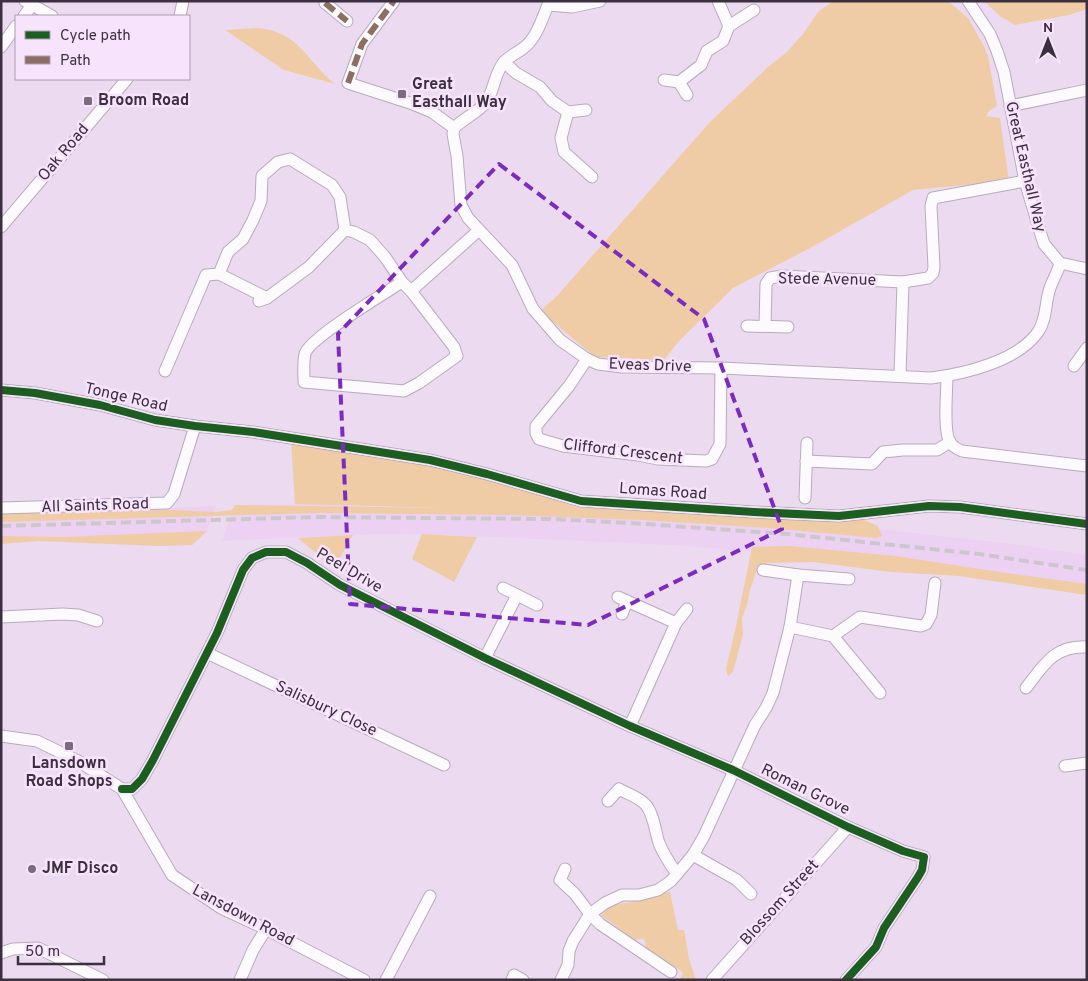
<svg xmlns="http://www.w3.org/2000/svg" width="1088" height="981" font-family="Overpass,sans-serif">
	<rect width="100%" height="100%" fill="#ecdbf0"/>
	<g fill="#edd1f3">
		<polygon points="317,504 402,508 676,512 860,527 1014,544 1087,555 1087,590 836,559 672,545 422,534 353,535 222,541 235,505"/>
		<polygon points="216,506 207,531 192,545 160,546 39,541 1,544 1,512 35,513"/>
	</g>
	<g fill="#efcca5">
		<polygon points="833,1 948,1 968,18 985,48 988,56 997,106 989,111 986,116 1000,118 1009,181 913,190 812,247 733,288 679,341 664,360 595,357 540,311 557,296 709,123 769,66 786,53 803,34 818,12"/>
		<polygon points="984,1 1087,1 1087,9 1069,15 1015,25 1000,16"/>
		<path d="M256,28C300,31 305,60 335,84L284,70L225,30Z"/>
		<polygon points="291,441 447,466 580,508 617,508 859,518 878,526 882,536 877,538 769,528 642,520 506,515 319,513 1,522 1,513 174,510 215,512 232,510 235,505 447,508 295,504"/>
		<polygon points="207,531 192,545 160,546 39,541 1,544 1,536 63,537"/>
		<polygon points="422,534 477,537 454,582 412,559"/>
		<polygon points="353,535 334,568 298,538"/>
		<polygon points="789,546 896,556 986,570 1087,584 1087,595 959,576 891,572 813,562 767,563 756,572 750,590 747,605 742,618 743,634 733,672 728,676 726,669 736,626 752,547"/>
		<polygon points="670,892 678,930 684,930 689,959 696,980 679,980 683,974 680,970 649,952 646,948 645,940 642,939 633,940 610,921 601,916 605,910 613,905 643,900 662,893"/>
	</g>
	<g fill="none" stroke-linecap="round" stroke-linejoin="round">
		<defs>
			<g id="minor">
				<polyline points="25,1 52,16"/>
				<polyline points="394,1 362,44 348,83 410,103 432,112 454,128"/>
				<polyline points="325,3 347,21"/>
				<polyline points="548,5 572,7 600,1"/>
				<polyline points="24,16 32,5"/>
				<polyline points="180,16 183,1"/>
				<polyline points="729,26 754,10"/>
				<polyline points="1,47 16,26"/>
				<polyline points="504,62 516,73 540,87 552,101 568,112 561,138 564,152 592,177"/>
				<polyline points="664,80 679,82 701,65 707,51 723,41 729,26 718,1"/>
				<polyline points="679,82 687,95"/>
				<polyline points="1010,106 1087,90"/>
				<polyline points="568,112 586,110"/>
				<path d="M454,128L453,134L457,156L461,205L468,218L512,265L533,309L560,340L587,359L598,364L622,367L721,368L931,378C964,374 1018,361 1038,332C1047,319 1045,302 1050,288C1053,279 1058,272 1060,263L1044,244L1038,225L1025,181L1004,72L997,51L990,34L968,1"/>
				<path d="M454,128C465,117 482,111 489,97C495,85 495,73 504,62C511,55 519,52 526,46C537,36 542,19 548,5"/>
				<polyline points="1,227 127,79"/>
				<polyline points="1060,263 1087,269"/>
				<polyline points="219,274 267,298"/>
				<polyline points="411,291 478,231"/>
				<polyline points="259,301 267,298 309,267 345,230"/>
				<polyline points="747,326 788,327"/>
				<polyline points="765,326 766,284 770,278 782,276 903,282 928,278 933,273 934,267 931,206 933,198 1025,181"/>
				<polyline points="587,359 569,386 536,426 536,433 539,439 563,446 638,455 658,459 706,461 712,459 720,444 721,368"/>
				<polyline points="1074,366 1087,348"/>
				<path d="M165,371L206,275L219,274L228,252L243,239L253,220L261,201L262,176L278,162L290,159L332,185L340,197L345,230L354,232L370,240L385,257L402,282L411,291L454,347L457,356L419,383L404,391L304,382C304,373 303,362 305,354C308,339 385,293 402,282"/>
				<polyline points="900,376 903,282"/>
				<path d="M947,376C947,390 943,432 950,442C953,447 957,449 962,451L1087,466"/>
				<polyline points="1,390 35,393 100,405 155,420 195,426 253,432 430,460 487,474 581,501 754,512 839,516 929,506 960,507 1087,524"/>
				<polyline points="806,461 872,464 883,452 903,450 937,450 950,442"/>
				<polyline points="805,498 807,443"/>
				<polyline points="1,508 167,503 174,494 195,426"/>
				<polyline points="763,570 798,575"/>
				<polyline points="503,588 537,605"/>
				<polyline points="618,597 676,623"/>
				<polyline points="622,614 627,601"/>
				<polyline points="1,617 63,614 78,615 97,621"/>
				<polyline points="790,627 798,575 849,579"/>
				<polyline points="833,636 860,617 921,626 926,624 931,615 935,583"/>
				<polyline points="207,653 444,765"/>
				<polyline points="485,658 517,595"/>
				<path d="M1026,688C1043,666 1054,645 1087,647"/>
				<polyline points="630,726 676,623 687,609"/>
				<polyline points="1,736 37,741 80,762 122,789 172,875 221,908 266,929 364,980"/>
				<polyline points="1065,766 1087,763"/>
				<polyline points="122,789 132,789 142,779 153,760 217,633 243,570 252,558 266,552 286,552 307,563 340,585 485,658 630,726 733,770 848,827 903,851 924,857 922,870 918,877 884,928 876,947 846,980"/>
				<path d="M608,801L619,789C628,794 639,797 646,805C654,815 655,831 659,843C663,854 670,864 677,874"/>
				<polyline points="693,855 737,880 751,894"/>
				<polyline points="565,869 560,880 575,894 590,914 600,924 671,972"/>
				<polyline points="1,953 13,949 38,948 103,980"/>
				<polyline points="240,980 253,950 266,929"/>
				<polyline points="386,980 430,896"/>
				<polyline points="512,980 514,975 523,980"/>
				<polyline points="561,980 568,965 569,951 573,941 590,914 605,903 622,895 639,895 658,890 671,881 693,855 704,836 755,725 766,708 773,693 790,627 833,636 880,693"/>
				<polyline points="712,980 848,827"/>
			</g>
		</defs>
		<use href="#minor" stroke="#b8abbb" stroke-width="13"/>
		<use href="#minor" stroke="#fcfafd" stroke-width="11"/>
		<polyline stroke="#ccc7cd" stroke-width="4" stroke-dasharray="10 5" stroke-linecap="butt" points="1,526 316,517 549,519 630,523 787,534 979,554 1087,570"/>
		<g stroke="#8d6e63" stroke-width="6" stroke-dasharray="12 6" stroke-linecap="butt">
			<polyline points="325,3 347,21"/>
			<polyline points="348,83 362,44 394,1"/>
		</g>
		<defs>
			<g id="cycleway">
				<polyline points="1,390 35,393 100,405 155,420 195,426 253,432 430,460 487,474 581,501 754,512 839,516 929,506 960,507 1087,524"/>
				<polyline points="122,789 132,789 142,779 153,760 217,633 243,570 252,558 266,552 286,552 307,563 340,585 485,658 630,726 733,770 848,827 903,851 924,857 922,870 918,877 884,928 876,947 846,980"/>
			</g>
		</defs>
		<use href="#cycleway" stroke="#f7e4fc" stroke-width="11"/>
		<use href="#cycleway" stroke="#1b5e20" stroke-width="8"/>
	</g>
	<path fill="none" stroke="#7b2cbf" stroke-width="4" stroke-dasharray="10 6" stroke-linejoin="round" d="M499,164L704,319L782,529L588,625L350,604L338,334Z"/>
	<g fill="#7a6b7d" stroke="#f7e4fc" stroke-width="2">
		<rect x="397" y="89" width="10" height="10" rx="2.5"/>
		<rect x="83" y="96" width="10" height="10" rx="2.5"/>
		<rect x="64" y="741" width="10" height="10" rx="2.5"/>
		<circle cx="32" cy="869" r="5"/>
	</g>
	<g text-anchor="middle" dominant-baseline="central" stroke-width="5" stroke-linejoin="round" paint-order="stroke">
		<g font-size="16" font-weight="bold" fill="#3c2f3f" stroke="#f7e4fc" text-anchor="start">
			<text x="412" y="85">Great<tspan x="412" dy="18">Easthall Way</tspan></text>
			<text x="98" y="101">Broom Road</text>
			<text x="69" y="764" text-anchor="middle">Lansdown<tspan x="69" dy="18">Road Shops</tspan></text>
			<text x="42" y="869">JMF Disco</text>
		</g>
		<g font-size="16" fill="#3c2f3f" stroke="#f7e4fc">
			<text transform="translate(64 153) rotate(-50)">Oak Road</text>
			<text transform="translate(1025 167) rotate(77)">Great Easthall Way</text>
			<text transform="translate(827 280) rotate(1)">Stede Avenue</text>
			<text transform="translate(650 366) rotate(2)">Eveas Drive</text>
			<text transform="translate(126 398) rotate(13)">Tonge Road</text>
			<text transform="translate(623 452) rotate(7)">Clifford Crescent</text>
			<text transform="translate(663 492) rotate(4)">Lomas Road</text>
			<text transform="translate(95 506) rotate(-2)">All Saints Road</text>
			<text transform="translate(349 571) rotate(30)">Peel Drive</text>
			<text transform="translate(326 709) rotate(25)">Salisbury Close</text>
			<text transform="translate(805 790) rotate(26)">Roman Grove</text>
			<text transform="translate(780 903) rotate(-48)">Blossom Street</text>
			<text transform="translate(243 916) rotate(28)">Lansdown Road</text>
		</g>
	</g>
	<rect width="1088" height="981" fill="none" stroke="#3c2f3f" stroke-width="5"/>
	<rect x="15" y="15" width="175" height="65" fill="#f7e4fc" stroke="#ac9cb0"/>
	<rect x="25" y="31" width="25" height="8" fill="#1b5e20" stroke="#ac9cb0"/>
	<text x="60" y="40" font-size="15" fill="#3c2f3f">Cycle path</text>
	<rect x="25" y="56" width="25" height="8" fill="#8d6e63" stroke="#ac9cb0"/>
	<text x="60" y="65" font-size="15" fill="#3c2f3f">Path</text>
	<g transform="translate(1048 40)" stroke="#f7e4fc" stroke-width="4" paint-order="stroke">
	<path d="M0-4L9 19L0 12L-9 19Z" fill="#3c2f3f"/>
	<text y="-8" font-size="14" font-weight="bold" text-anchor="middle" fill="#3c2f3f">N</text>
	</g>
	<path d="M18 956v8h86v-8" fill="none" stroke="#3c2f3f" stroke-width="2.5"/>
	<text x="25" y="956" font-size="15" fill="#3c2f3f" stroke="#f7e4fc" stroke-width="4" paint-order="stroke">50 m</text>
</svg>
